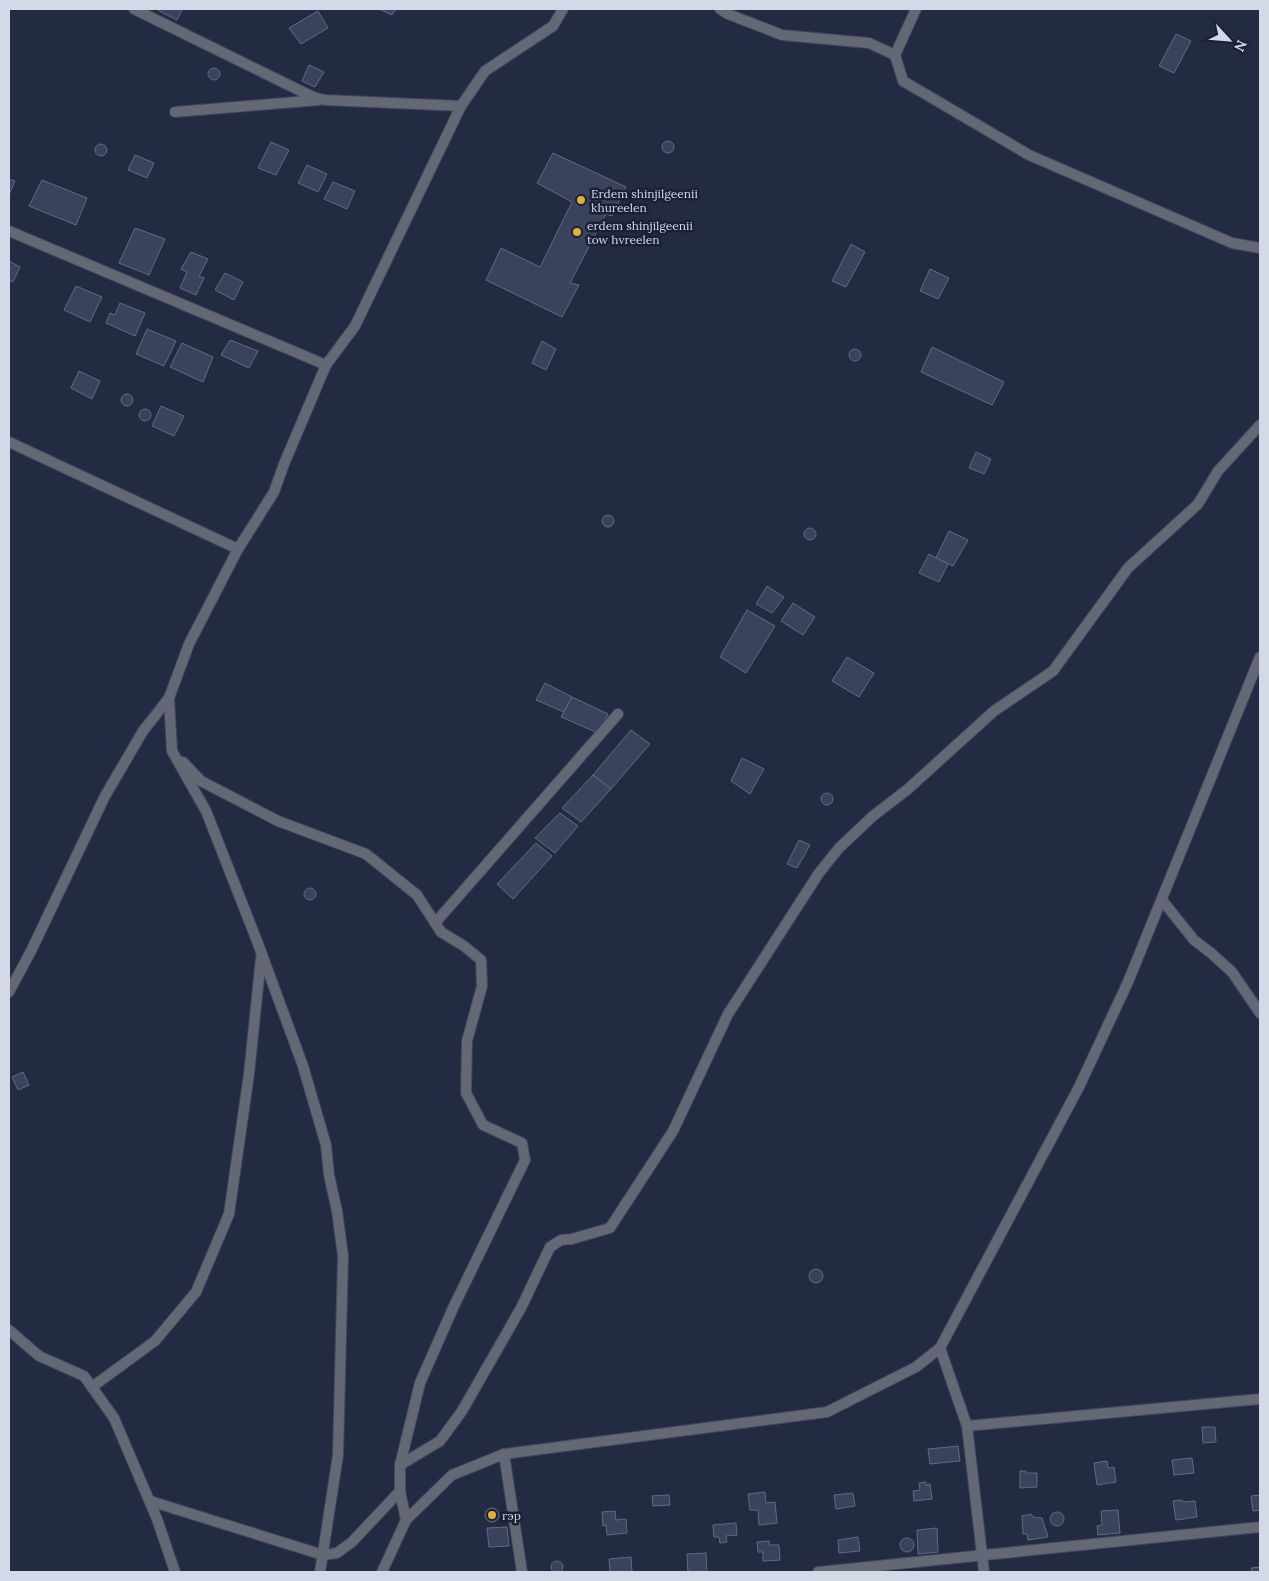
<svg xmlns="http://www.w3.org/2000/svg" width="1269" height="1581" font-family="Lora,serif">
	<rect width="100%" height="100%" fill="#232b42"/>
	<g fill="#3b435c" stroke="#606a84">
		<polygon points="160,9 179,9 182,10 177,20 159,11"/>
		<polygon points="379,9 396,9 392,15"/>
		<polygon points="318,11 328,28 301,44 289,28"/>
		<polygon points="1176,34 1191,41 1174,73 1159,66"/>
		<polygon points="309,65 324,72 315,87 302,81"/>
		<circle cx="214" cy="74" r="6"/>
		<circle cx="668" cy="147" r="6"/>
		<polygon points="271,142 289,150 276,175 258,168"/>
		<circle cx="101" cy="150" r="6"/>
		<polygon points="553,153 626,187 612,216 606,214 570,283 579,285 562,317 486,280 501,248 540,267 572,202 537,183"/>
		<polygon points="135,155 154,163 147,178 128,170"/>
		<polygon points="307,165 327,174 318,192 298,183"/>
		<polygon points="9,179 15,181 9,195"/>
		<polygon points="42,180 87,198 76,225 29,206"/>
		<polygon points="333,182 355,191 347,209 324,199"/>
		<polygon points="135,228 165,239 149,275 119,263"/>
		<polygon points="851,244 865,252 846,287 832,281"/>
		<polygon points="191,252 208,259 199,276 204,278 196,295 180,288 187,272 181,269"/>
		<polygon points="9,261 20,267 13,282 9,280"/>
		<polygon points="930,269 949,278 938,299 920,291"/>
		<polygon points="225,273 243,282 234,300 215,290"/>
		<polygon points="76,286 102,297 90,322 64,310"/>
		<polygon points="120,303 145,313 135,336 106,323 110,313 115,315"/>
		<polygon points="147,329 176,341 164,366 136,354"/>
		<polygon points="230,340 258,351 249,368 221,355"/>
		<polygon points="542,341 556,349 546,370 532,363"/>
		<polygon points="182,343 213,357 203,382 170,367"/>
		<polygon points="932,347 1004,382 992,405 921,372"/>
		<circle cx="855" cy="355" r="6"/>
		<polygon points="79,371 100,381 92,399 71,388"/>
		<circle cx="127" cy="400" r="6"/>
		<polygon points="161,406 184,416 174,436 152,426"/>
		<circle cx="145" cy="415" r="6"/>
		<polygon points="976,452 991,459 984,474 969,468"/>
		<circle cx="608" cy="521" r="6"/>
		<circle cx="810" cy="534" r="6"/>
		<polygon points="949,531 968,540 953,566 936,558"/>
		<polygon points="929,554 948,564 939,582 919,573"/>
		<polygon points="767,586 784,597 772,613 756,604"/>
		<polygon points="793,603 815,617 803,635 781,621"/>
		<polygon points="747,610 775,626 746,673 720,657"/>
		<polygon points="847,657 874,673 859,697 832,681"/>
		<polygon points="545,683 572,697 564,712 536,700"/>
		<polygon points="572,697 608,714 598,733 561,717"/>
		<polygon points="631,730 650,744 611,789 593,775"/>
		<polygon points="742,758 764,769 750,794 731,781"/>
		<polygon points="593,775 611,789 581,822 562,808"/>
		<circle cx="827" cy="799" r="6"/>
		<polygon points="560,813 578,826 555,853 535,838"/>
		<polygon points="799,840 810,845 797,868 787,864"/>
		<polygon points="536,843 552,856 513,899 497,884"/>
		<circle cx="310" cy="894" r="6"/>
		<polygon points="23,1072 29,1085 18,1090 12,1077"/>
		<circle cx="816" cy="1276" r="7"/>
		<polygon points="1202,1427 1215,1427 1216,1442 1203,1443"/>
		<polygon points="958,1446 960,1461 930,1464 928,1449"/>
		<polygon points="1192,1458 1194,1473 1174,1475 1172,1460"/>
		<polygon points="1107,1461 1108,1468 1114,1467 1116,1482 1097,1485 1094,1463"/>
		<polygon points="1020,1471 1026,1471 1026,1473 1037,1473 1037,1487 1020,1488"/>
		<polygon points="926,1482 926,1485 930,1484 932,1499 914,1501 913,1491 920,1490 919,1483"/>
		<polygon points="765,1492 766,1503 775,1502 777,1523 759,1525 758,1510 750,1510 748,1494"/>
		<polygon points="853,1493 855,1506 836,1509 834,1495"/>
		<polygon points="669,1495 670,1505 653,1506 652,1496"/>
		<polygon points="1260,1495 1260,1510 1253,1511 1251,1496"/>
		<polygon points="1182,1500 1183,1502 1195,1501 1197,1517 1176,1520 1173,1501"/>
		<circle cx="492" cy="1515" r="7"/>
		<polygon points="1118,1510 1120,1533 1098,1535 1097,1526 1102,1525 1101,1511"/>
		<polygon points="615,1511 616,1520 626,1519 627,1533 607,1535 606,1525 603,1526 602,1512"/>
		<circle cx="1057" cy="1519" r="7"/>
		<polygon points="1031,1514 1033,1517 1042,1518 1048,1537 1028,1540 1027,1534 1023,1534 1022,1516"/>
		<polygon points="736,1523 737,1535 726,1536 727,1542 720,1543 719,1537 714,1537 713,1525"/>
		<polygon points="507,1527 509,1546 489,1547 487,1528"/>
		<polygon points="937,1528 938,1552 918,1554 917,1530"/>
		<polygon points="858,1537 860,1551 839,1553 838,1540"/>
		<circle cx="907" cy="1545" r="7"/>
		<polygon points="769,1541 769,1545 779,1545 780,1560 763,1561 763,1552 758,1552 757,1542"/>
		<polygon points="706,1553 707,1572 688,1572 687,1554"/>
		<polygon points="631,1557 632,1572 610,1572 609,1559"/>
		<circle cx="557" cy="1567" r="6"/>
		<polygon points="1260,1567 1260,1572 1252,1572 1251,1568"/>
	</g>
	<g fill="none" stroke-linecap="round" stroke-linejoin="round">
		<defs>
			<g id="street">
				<polyline points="134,9 313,97 325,100 461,106"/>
				<polyline points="720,9 728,14 782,35 869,43 895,55"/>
				<polyline points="916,9 895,55 903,81 1029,155 1232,243 1260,248"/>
				<polyline points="175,112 319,100"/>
				<polyline points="9,231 326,365"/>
				<polyline points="9,442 238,549"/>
				<polyline points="183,762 201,781 278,821 366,854 417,895 441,932 464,946 481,960 482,986 467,1041 466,1093 483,1125 522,1143 525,1160 453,1308 420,1383 400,1465 400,1491 406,1520"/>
				<polyline points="1162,900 1194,940 1211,953 1232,972 1260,1013"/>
				<polyline points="435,923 618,714"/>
				<polyline points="9,992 31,951 105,796 143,731 169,698"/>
				<polyline points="9,1330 39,1356 84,1376 114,1418 157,1519 175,1572"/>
				<polyline points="940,1348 967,1426 984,1572"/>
				<polyline points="92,1387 155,1341 196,1292 229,1214 249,1074 261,958"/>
				<polyline points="967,1426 1260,1399"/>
				<polyline points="504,1454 522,1572"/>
				<polyline points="400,1465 440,1441 462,1411 521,1308 550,1247 561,1240 572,1239 610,1228 673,1131 728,1014 819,873 839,848 873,816 908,789 994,711 1053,671 1128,568 1198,504 1218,471 1260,425"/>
				<polyline points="150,1501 323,1555 337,1553 352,1542 400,1491"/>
				<polyline points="320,1572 338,1455 343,1256 337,1211 329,1175 326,1145 303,1066 257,941 206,811 172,751 169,698 189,644 238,549 274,492 284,464 326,365 355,326 461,106 485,71 553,26 563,9"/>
				<polyline points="382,1572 406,1520 452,1475 504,1454 827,1412 916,1367 940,1348 1079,1087 1128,982 1260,657"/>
				<polyline points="818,1572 1260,1527"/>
			</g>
		</defs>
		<use href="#street" stroke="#3f475d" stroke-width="12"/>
		<use href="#street" stroke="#646874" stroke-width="10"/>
	</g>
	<g fill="#e1af34" stroke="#1a2137" stroke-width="2">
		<circle cx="581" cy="200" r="5"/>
		<circle cx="577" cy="232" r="5"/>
		<circle cx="492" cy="1515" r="5"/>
	</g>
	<g text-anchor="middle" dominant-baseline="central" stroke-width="5" stroke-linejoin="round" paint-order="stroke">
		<g font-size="12" fill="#d4d9e8" stroke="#1a2137" text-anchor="start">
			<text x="591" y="193">Erdem shinjilgeenii<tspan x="591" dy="14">khureelen</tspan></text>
			<text x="587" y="225">erdem shinjilgeenii<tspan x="587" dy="14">tow hvreelen</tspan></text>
			<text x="502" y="1515">гэр</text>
		</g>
	</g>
	<rect width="1269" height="1581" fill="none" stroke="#d4d9e8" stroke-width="20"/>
	<g transform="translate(1229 40) rotate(116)" stroke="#1a2137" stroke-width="4" paint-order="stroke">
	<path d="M0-4L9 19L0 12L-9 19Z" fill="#d4d9e8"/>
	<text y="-8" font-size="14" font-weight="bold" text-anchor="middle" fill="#d4d9e8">N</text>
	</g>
</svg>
